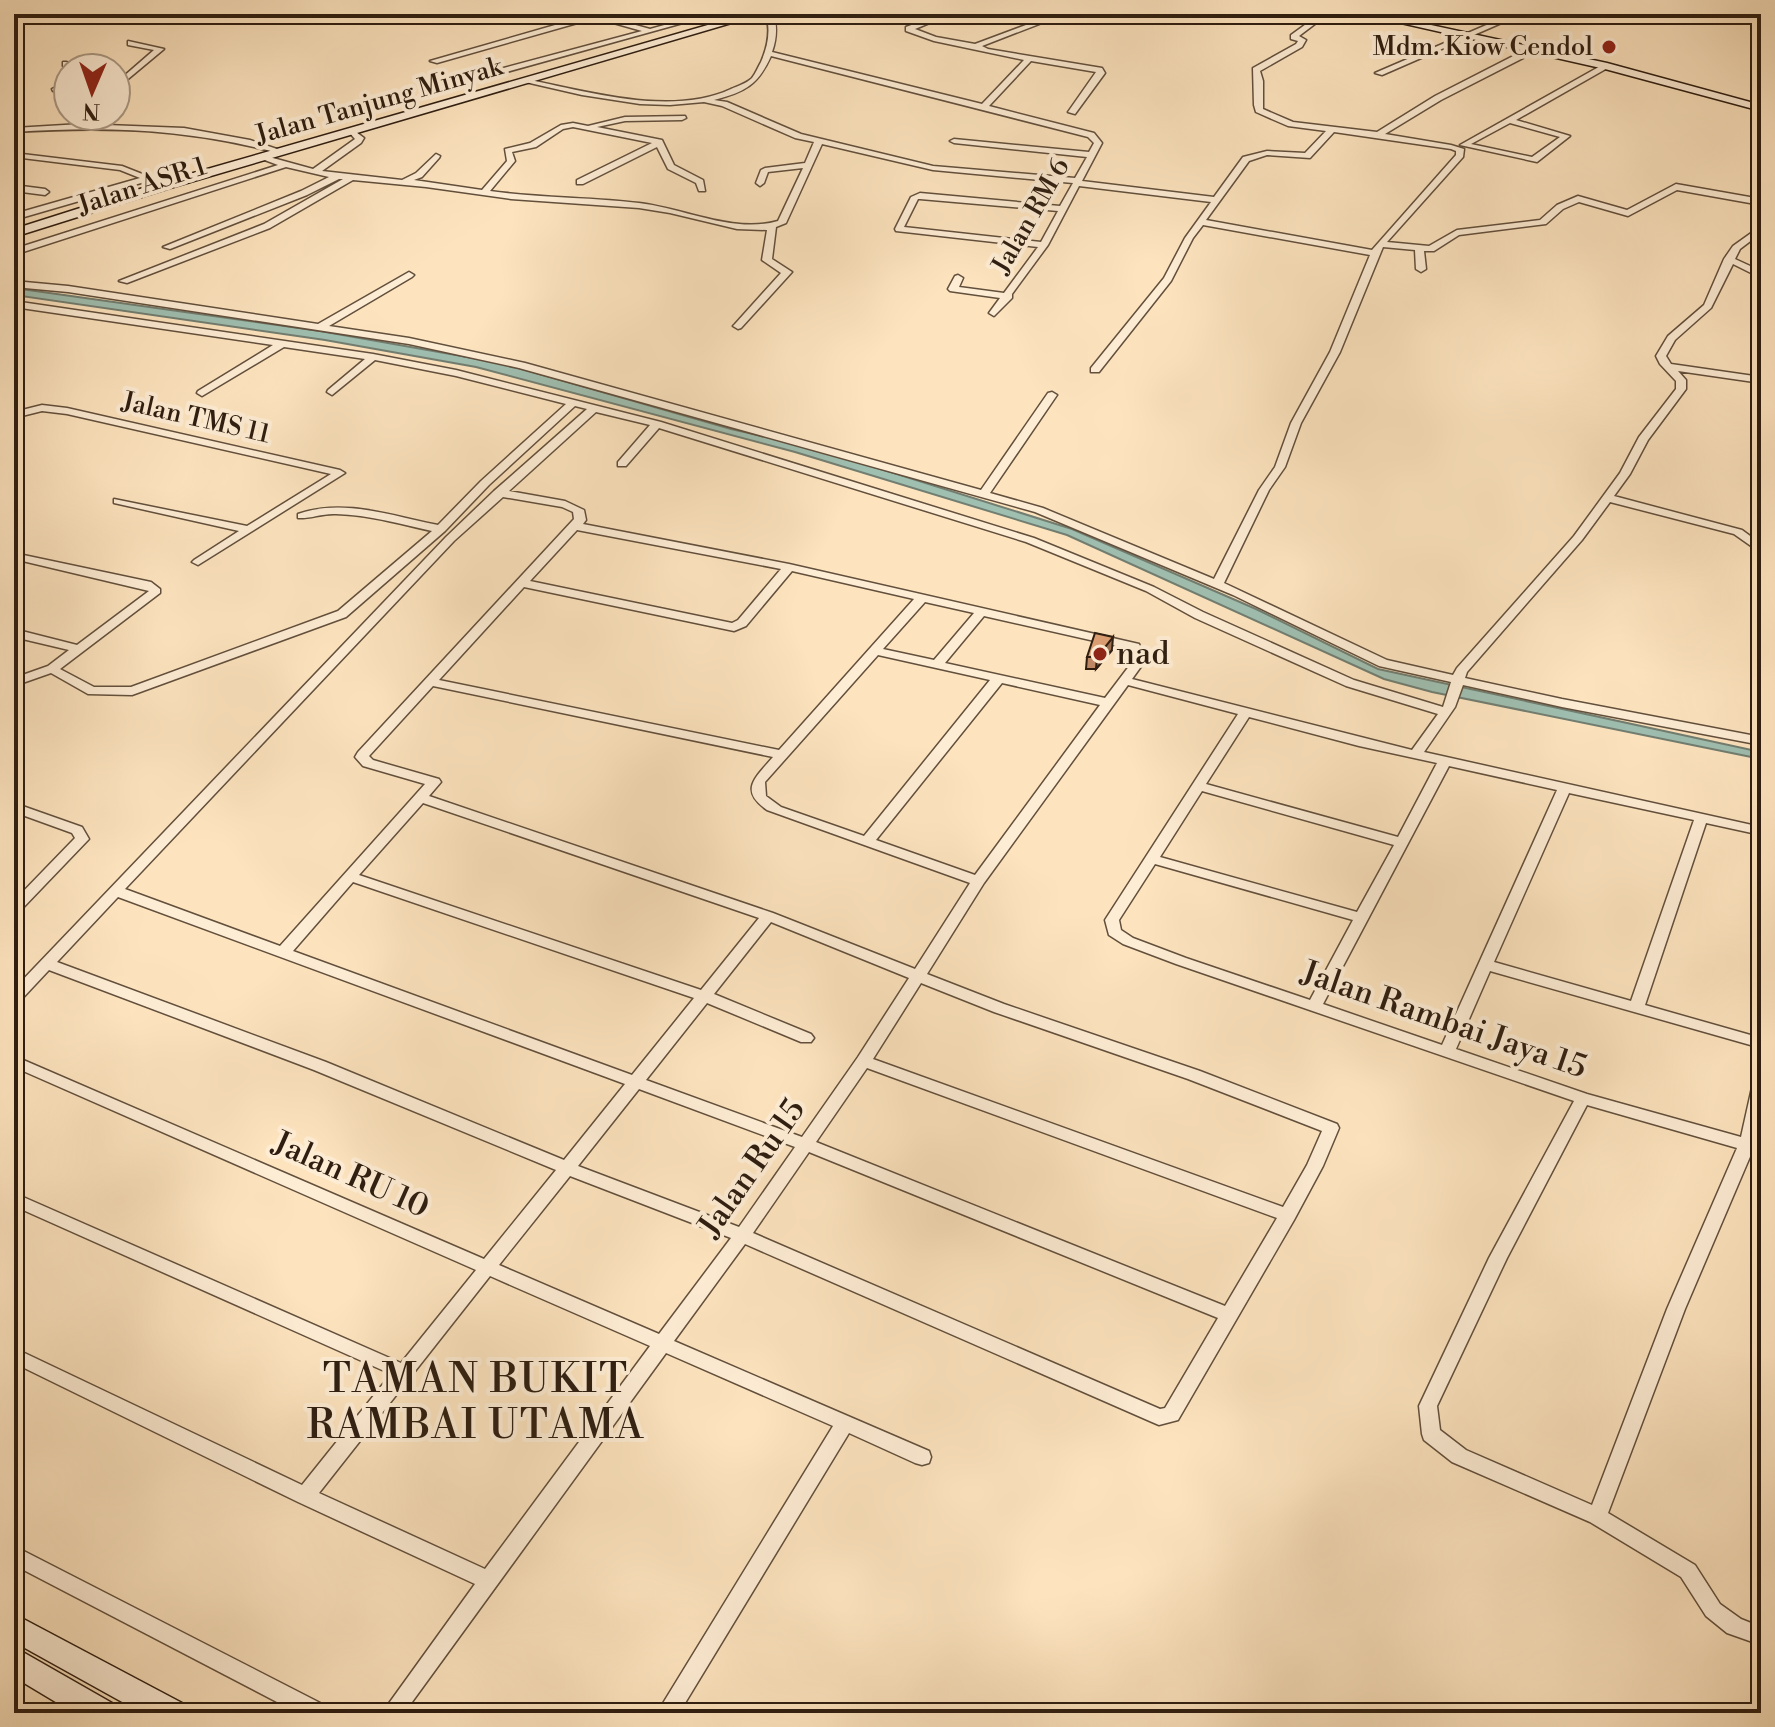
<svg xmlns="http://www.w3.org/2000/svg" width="1775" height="1727" font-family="'Libre Bodoni',serif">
	<rect width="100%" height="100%" fill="#fde4bf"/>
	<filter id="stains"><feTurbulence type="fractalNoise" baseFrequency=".0025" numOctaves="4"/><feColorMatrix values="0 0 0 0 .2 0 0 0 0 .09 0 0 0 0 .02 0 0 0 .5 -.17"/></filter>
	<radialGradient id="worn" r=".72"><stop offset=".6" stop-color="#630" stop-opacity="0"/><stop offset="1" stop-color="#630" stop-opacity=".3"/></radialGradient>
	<polygon fill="#9fbfb1" stroke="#727e71" stroke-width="2" points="14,288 320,331 501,363 731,429 814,448 1072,529 1256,609 1378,669 1761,752 1761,759 1432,692 1384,679 1067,535 795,452 476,367 325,340 14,295"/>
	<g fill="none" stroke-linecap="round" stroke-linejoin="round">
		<defs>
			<g id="street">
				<polygon points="541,14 610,18 650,29 686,19 690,21 503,73 499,71 500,69 642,31 610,22 588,20 437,63 430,61 576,19"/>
				<path d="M766,14H774C777,27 777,38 772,52L982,104L1024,60L934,41L906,31V27L941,14H951L915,29L936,37L975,44L1055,14H1065L982,46L988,49L1102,68L1105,73L1075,114L1068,112L1096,72L1031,61L989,106L1094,133L1102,143L1082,181L1214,197L1243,157L1267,151L1305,153L1326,131L1288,126L1256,112L1254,105L1253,68L1296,44L1298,41L1291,39V35L1320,14H1328L1299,36L1306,40L1302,47L1260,71L1263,81V109L1293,122L1377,132L1435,96L1531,47H1537V51L1441,100L1385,134L1451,145L1464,149L1463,157L1387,242L1429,246L1457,230L1540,220L1557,205L1578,196L1627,210L1676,184L1761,199V205L1677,190L1628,216L1579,202L1563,209L1546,224L1459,235L1434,251H1424L1426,269L1421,272L1416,269L1415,250L1383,247L1340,352L1301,423L1285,467L1269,490L1224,583L1387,660L1453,675L1457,668L1574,536L1620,473L1639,437L1676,389V381L1660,364L1656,356L1668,336L1704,305L1724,259L1733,246L1761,226V233L1740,249L1735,259L1761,271V278L1733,264L1711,308L1675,340L1666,356L1671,364L1761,377V383L1678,371L1686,380V389L1648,440L1630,474L1614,496L1742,530L1761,544V553L1734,534L1610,502L1582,540L1467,672L1465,678L1562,699L1761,737V745L1562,707L1463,685L1455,707L1424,752L1761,827V835L1706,823L1645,1005L1761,1038V1048L1490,971L1456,1049L1587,1094L1741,1137L1753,1083L1755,1079L1761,1077V1119L1756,1142L1761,1143V1155L1752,1152L1685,1309L1608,1513L1695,1565L1720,1604L1741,1619L1761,1627V1645L1727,1633L1706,1616L1681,1577L1590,1522L1452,1462L1424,1440L1422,1434L1419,1406L1489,1258L1574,1101L1176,964L1123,944L1109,935L1105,920L1238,714L1128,685L984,883L927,974L1004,1004L1200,1071L1337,1124L1339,1128L1323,1166L1294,1220L1178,1420L1159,1425L1152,1422L745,1244L674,1341L929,1451L931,1457L929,1463L922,1465L915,1463L849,1433L679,1713H657L833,1426L666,1353L404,1713H382L475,1584L298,1502L14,1363V1348L302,1485L391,1374L14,1206V1193L401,1363L476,1270L14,1067V1056L484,1259L556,1170L314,1070L49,970L19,1002L14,1003V989L446,537L494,491L587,409L575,406L489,485L445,531L346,617L132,695L88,694L51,673L14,686V678L48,666L69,650L14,637V629L77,645L149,591L14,559V553L151,582L160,589V593L60,669L94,687H131L338,611L432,531C400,524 369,515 336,514C323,513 310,519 298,518V514C343,498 392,516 438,525L481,481L566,404L456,376L375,360L332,395L327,392L328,390L365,359L284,347L202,396L197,393L198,391L273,345L14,307V301L373,354L456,370L661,422L1034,538L1154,587L1203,612L1354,680L1443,707L1451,682L1379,666L1233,595L1035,512L519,368L409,344L68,292L14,287V281L68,286L318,324L409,272L414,275L412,277L329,326L409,338L525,363L981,490L1048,393L1052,392L1057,395L990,493L1043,508L1214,579L1259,490L1275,467L1291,423L1330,352L1370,255L1203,225L1193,238L1171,281L1099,372H1091V368L1164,278L1185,238L1211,202L1079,186L1048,245L1012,294V298L994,316L989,313L1000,298L950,291L948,289L955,276L958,275L963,278L959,287L1004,293L1038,247L896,231L895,229L911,197L920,193L1060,206L1073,183L933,170L822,144L786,223L776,227L772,259L792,272L741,328L738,329L733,326L735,324L781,273L762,260L767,230L737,229L670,213L639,208L511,199L426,187L353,180L270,228L127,283L119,281L264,224L343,179H339L307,195L170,249L163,247L301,191L329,177L286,167L14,255V249L278,165L262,159V155L313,169L355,139L348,131L352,129L364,138L361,143L322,171L402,180L416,173L436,154L440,156L439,158L422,177L414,180L482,190L507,161L505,149L530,143L561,125L573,123L588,126L625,117L685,116L686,118L682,120L625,121L597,127L662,140L674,165L703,180L705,191H699L696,183L668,169L657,147L583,184H577V180L652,143L573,127L563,129L536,147L512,152L515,161L490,191C539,198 589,197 639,203C683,208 734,234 778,221L803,168L768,172L764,183L760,186L756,183L761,170L765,168L805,163L814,142L795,138L722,106L704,102L670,105L640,104L582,95L521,81L525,79C586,91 671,117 731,89C738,86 747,83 752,78C756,73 758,67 761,62C768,46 771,31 766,14ZM771,56L1088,137L1094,143L1089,152L954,139L950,141L954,143L1087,157L1075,178L933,166L801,134L727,102L714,100C745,92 758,85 771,56ZM1334,132L1451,149L1456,151V155L1372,250L1206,220L1249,161L1267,155L1310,158ZM918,199H920L1058,211L1041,242L904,227ZM596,412L650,425L618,462V466H626L659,428L1026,542L1146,591L1195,618L1346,686L1438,714L1412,750L1132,679L1145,661L1139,644L789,564L583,524L586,520L584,510L565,501L509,491ZM503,497L562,507L573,512L574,519L358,752L355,757L363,766L425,784L280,946L125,889L454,541ZM577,530L781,569L738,620L732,623L530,581ZM792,571L914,599L779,750L439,680L524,587L734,631L746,626ZM925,602L974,613L934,660L883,649ZM984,616L1130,649L1133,661L1105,698L945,663ZM878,655L990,680L864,836L781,807L766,796L765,782ZM1002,683L1100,705L975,875L876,840ZM433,686L773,757C756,777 738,790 767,810L970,883L915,969L773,913L429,796L441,782L439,779L373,760L369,756ZM1249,717L1359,746L1437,763L1398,837L1206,784ZM1449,766L1557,790L1442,1045L1323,1004ZM1202,791L1394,845L1357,912L1160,857ZM1569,793L1694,820L1631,1001L1494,962ZM423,803L759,918L701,990L359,875ZM1155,864L1353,920L1310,1000L1186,958L1133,938L1121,930L1119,920ZM353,882L694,998L632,1075L293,951ZM118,897L625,1084L564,1160L326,1062L57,962ZM771,922L909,978L858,1057L802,1137L646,1080L707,1003L801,1042H811L814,1038L811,1034L714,994ZM921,983L994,1012L1188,1079L1322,1131L1307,1165L1283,1207L873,1059ZM867,1068L1277,1218L1225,1306L816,1142ZM639,1089L795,1147L739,1227L578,1166ZM1587,1105L1737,1148L1667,1309L1592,1505L1466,1450L1440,1430L1437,1406L1507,1258ZM809,1152L1218,1318L1165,1408L1160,1409L753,1233ZM570,1176L731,1238L659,1334L499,1265ZM490,1276L650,1346L485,1569L319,1493Z"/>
				<polygon points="1512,14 1522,14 1382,75 1375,73"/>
				<polygon points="128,41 164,49 116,89 116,83 154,50 128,45"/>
				<polygon points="66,62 80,66 81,68 63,66 63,62"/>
				<path d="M1604,64L1611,66L1516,120L1570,136L1537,162L1460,145ZM1510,123L1560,137L1532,157L1471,144Z"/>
				<polygon points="56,87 68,89 68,93 53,91 52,89"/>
				<path d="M81,124L184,128L250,140L286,152L282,154C188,129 111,126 14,132V128Z"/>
				<polygon points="14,153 122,166 170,185 166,188 148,181 14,220 14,214 140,178 120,170 14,157"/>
				<polygon points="14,185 45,189 49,192 45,195 14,191"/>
				<polygon points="42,405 67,408 340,470 345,473 198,565 192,562 194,560 239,531 114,503 114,499 247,526 331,474 67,414 42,411 14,418 14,412"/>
				<polygon points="14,803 82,827 89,839 19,912 14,914 14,901 75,838 72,833 14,812"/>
				<polygon points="14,1546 326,1706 329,1713 298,1713 14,1565"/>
			</g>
			<g id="secondary">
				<polygon points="746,14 762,14 170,188 14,237 14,229 162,182"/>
				<polygon points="1361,14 1380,14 1607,63 1761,105 1761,111 1605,69"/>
				<polygon points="14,1614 182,1703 186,1713 142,1713 14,1642"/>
				<polygon points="14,1647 112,1703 116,1713 74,1713 14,1677"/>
			</g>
		</defs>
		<use href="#street" stroke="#624f3c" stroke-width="3"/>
		<use href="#secondary" stroke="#2e1d10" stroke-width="3"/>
		<use href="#street" fill="#feedd5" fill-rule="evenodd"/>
		<use href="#secondary" fill="#feedd5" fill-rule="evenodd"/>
	</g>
	<polygon fill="#be8964" stroke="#2e1d10" stroke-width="2" points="1112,650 1096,669 1086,669 1087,657"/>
	<polygon fill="#9b6f51" stroke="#2e1d10" stroke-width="2" points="1113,637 1112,650 1096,669 1097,657"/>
	<polygon fill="#dd9f74" stroke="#2e1d10" stroke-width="2" points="1095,633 1113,637 1097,657 1087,657"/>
	<g fill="#8f2418" stroke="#feedd5" stroke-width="3">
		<circle cx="1609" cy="47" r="8"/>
		<circle cx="1100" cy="654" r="8"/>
	</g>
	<g text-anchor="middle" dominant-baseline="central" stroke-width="8" stroke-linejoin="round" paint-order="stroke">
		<g font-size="26" fill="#2e1d10" stroke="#feedd5" text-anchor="end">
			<text x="1593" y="47">Mdm. Kiow Cendol</text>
		</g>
		<g font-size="26" fill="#2e1d10" stroke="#feedd5">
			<text transform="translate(379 101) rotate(-16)">Jalan Tanjung Minyak</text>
			<text transform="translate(142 186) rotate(-18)">Jalan ASR 1</text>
			<text transform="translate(1031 216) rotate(-60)">Jalan RM 6</text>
			<text transform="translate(196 418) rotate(13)">Jalan TMS 11</text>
		</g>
		<g font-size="32" fill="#2e1d10" stroke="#feedd5" text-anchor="start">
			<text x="1116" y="654">nad</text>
		</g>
		<g font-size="32" fill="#2e1d10" stroke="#feedd5">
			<text transform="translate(1444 1020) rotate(19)">Jalan Rambai Jaya 15</text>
			<text transform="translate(752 1168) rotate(-55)">Jalan Ru 15</text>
			<text transform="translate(351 1175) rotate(24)">Jalan RU 10</text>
		</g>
		<g font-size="40" letter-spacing="2" fill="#2e1d10" stroke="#feedd5">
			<text x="476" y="1380">TAMAN BUKIT<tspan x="476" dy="46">RAMBAI UTAMA</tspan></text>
		</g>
	</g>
	<rect width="1775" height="1727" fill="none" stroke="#fde4bf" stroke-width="48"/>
	<rect x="16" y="16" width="1743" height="1695" fill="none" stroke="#2e1d10" stroke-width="4"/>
	<rect x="24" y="24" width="1727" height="1679" fill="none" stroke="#2e1d10" stroke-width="2"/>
	<g transform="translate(92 92) rotate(182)"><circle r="38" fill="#feedd5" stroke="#ab9a86" stroke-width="2"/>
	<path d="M0-6L14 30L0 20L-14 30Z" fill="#8f2418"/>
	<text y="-12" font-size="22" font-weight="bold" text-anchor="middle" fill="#2e1d10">N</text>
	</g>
	<rect width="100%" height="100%" filter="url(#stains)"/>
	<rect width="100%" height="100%" fill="url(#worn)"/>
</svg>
